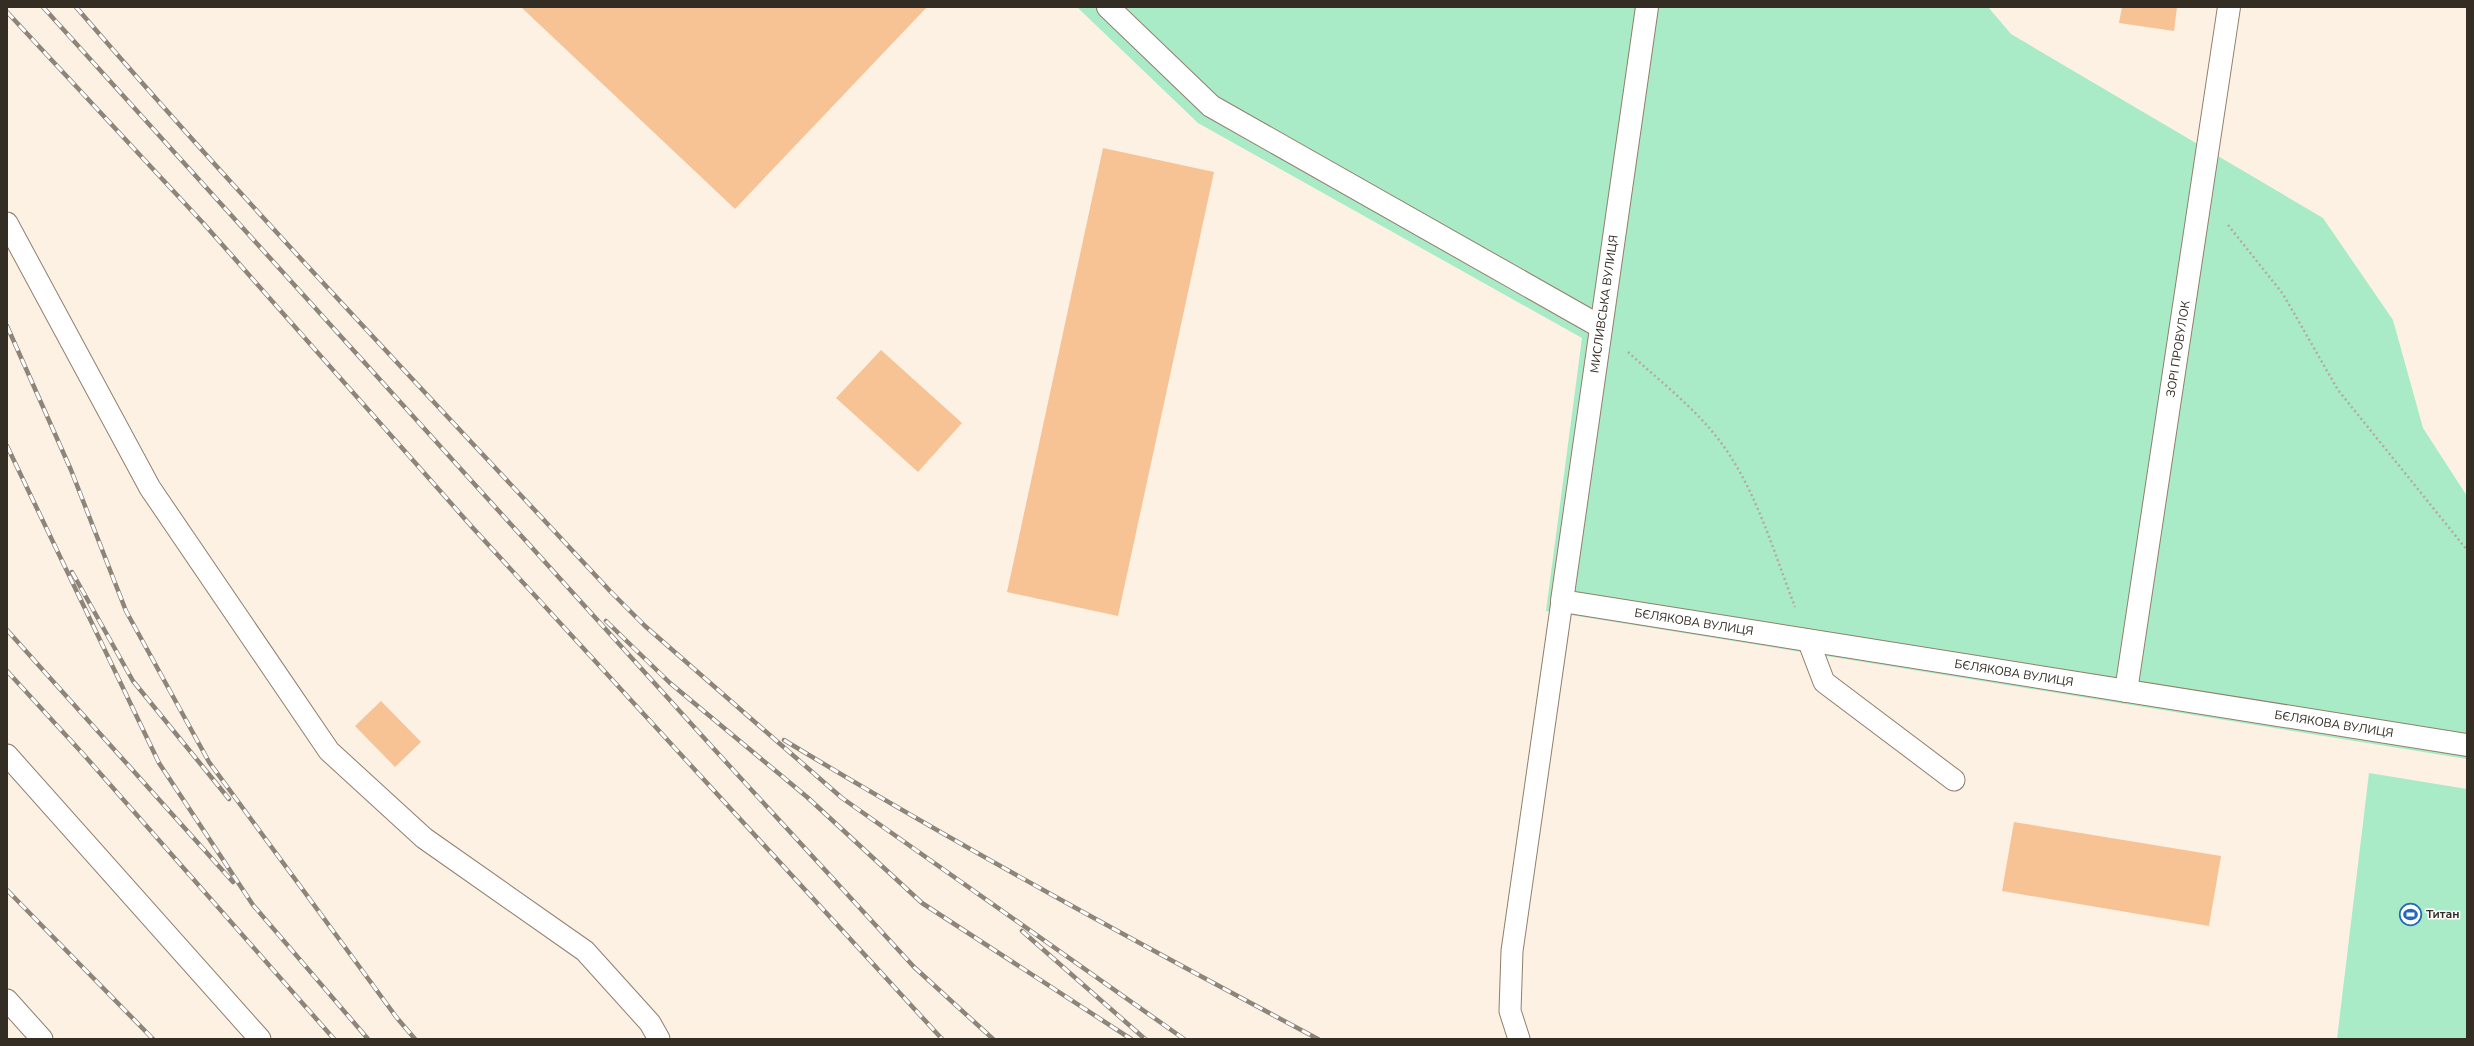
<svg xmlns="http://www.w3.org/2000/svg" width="2474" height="1046" font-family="'Nunito Sans',sans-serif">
	<rect width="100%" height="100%" fill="#fdf1e4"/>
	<g fill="#a9ebc7">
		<polygon points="1077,7 1988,7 2011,34 2323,218 2393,320 2423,428 2467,496 2467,759 1546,611 1582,338 1198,123"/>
		<polygon points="2369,773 2467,789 2467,1039 2337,1039"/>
	</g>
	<g fill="#f7c395">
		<polygon points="521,7 927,7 735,209"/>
		<polygon points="2122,7 2177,7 2174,31 2119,23"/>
		<polygon points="1103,148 1214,172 1118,616 1007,592"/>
		<polygon points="881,350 962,423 918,472 836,398"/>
		<polygon points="381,701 421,742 395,767 355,726"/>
		<polygon points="2014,822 2221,856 2209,926 2002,891"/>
	</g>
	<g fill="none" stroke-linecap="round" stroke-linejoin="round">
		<defs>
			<g id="service">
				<polyline points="7,223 150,488 329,751 424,838 585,951 650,1023 659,1039"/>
				<polyline points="1808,640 1824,682 1954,780"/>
				<polyline points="7,755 260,1039"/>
				<polyline points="7,1000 42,1039"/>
				<polyline points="1519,1039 1510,1011 1512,951 1562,601"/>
			</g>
			<g id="minor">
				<polyline points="1108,7 1211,106 1601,327"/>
				<polyline points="2126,691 2229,7"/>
			</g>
			<polyline id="tertiary" points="1647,7 1562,601 2467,745"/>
		</defs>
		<use href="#service" stroke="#917f6b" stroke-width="23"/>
		<use href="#minor" stroke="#917f6b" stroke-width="24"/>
		<use href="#tertiary" stroke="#917f6b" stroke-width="24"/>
		<g stroke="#b4aa9e" stroke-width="2.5" stroke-dasharray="2 3" stroke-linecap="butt">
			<polyline points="2228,225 2283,294 2338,390 2467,550"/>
			<path d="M1628,352C1663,384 1703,414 1729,454C1759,500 1775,555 1795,607"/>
		</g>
		<use href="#service" stroke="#fff" stroke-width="21"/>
		<use href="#minor" stroke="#fff" stroke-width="22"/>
		<use href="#tertiary" stroke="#fff" stroke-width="22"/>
		<defs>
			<g id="rail">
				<polyline points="43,7 714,749 914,967 993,1039"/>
				<path d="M76,7C248,207 431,398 610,591L645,626L842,798L1184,1039"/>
				<polyline points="7,12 204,224 472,527 942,1039"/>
				<polyline points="7,326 71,470 126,611 209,762 397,1018 415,1039"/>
				<polyline points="7,446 159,763 253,905 368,1039"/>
				<polyline points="72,572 133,681 229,799"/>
				<polyline points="606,621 670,683 807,797 922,903 1131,1039"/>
				<polyline points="7,630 233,882"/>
				<polyline points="7,671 84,755 334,1039"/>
				<path d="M784,740C959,846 1138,943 1318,1039"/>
				<polyline points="7,890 153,1039"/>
				<polyline points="1022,931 1145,1039"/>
			</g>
		</defs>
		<use href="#rail" stroke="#8e857a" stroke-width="4.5"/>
		<use href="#rail" stroke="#fff" stroke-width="3" stroke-dasharray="9" stroke-linecap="butt"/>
	</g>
	<defs>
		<symbol id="stadium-ring" viewBox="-11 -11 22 22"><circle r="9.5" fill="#fff" stroke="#2669ba" stroke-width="1.5"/><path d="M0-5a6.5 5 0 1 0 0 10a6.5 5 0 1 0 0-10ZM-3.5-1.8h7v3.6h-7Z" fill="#2669ba"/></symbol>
	</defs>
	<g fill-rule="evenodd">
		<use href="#stadium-ring" x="2398" y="902" width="25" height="25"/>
	</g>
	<g text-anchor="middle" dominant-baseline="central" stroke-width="3" stroke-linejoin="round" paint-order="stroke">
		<g font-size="12" fill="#342d24" stroke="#fff">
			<text transform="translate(1604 304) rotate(-82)">МИСЛИВСЬКА ВУЛИЦЯ</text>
			<text transform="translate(2178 349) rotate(-81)">ЗОРІ ПРОВУЛОК</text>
			<text transform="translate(1694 622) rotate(9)">БЄЛЯКОВА ВУЛИЦЯ</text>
			<text transform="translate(2014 673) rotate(9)">БЄЛЯКОВА ВУЛИЦЯ</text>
			<text transform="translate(2334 724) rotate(9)">БЄЛЯКОВА ВУЛИЦЯ</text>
		</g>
		<g font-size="12" font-weight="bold" fill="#342d24" stroke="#fff" text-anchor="start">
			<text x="2426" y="914">Титан</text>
		</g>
	</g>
	<rect width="2474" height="1046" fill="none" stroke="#342d24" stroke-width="16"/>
</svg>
